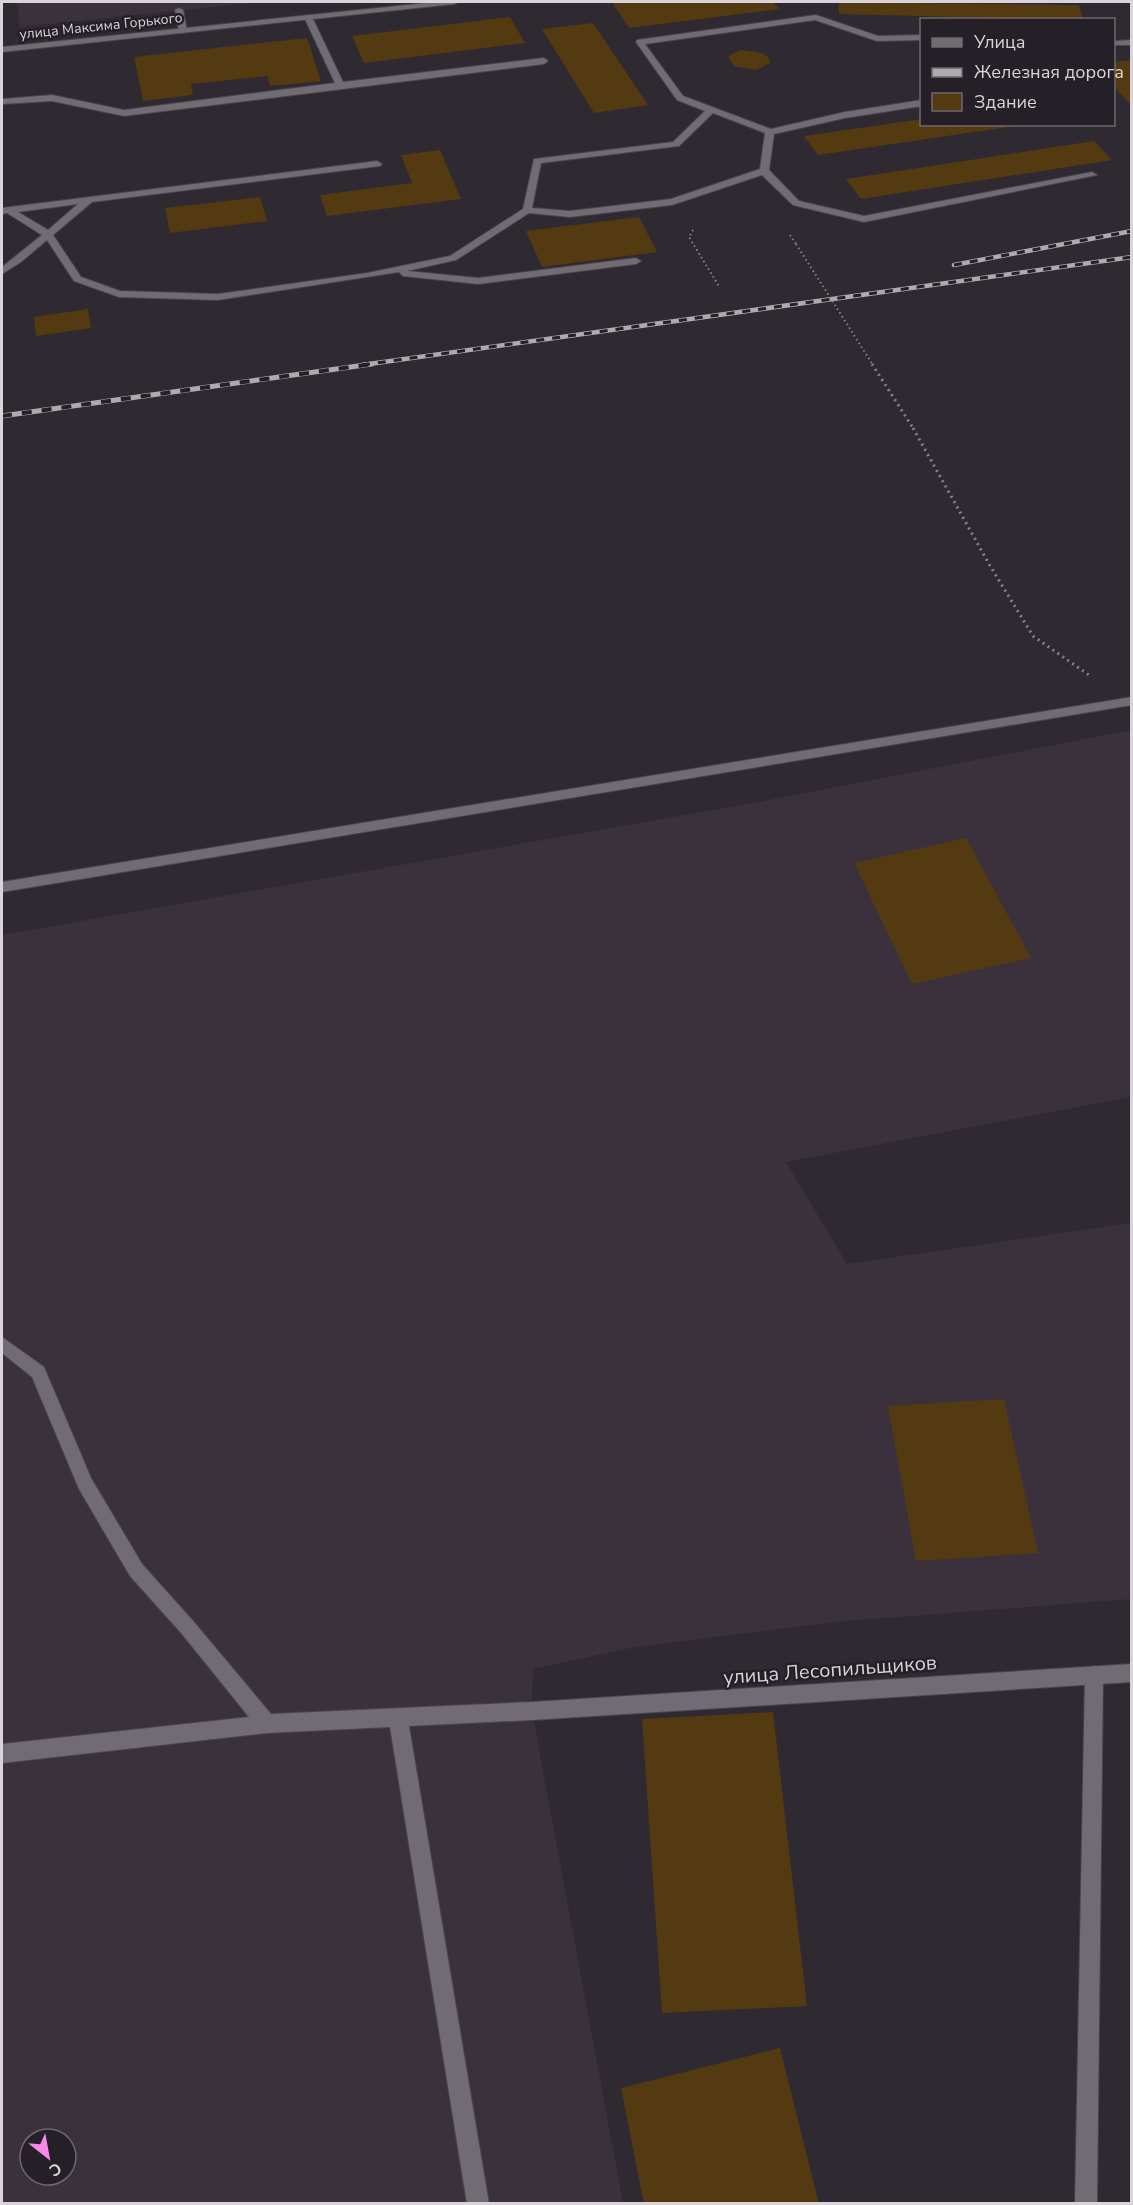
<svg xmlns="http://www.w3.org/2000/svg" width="1133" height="2205" font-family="'Nunito Sans',sans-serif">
	<rect width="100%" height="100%" fill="#2f2931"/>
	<g fill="#3b313d" fill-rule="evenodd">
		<polygon points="17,2 261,2 20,27"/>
		<path d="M1131,730V1097L786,1162L847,1264L1131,1223V1599L834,1622L635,1647L533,1669L532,1711L623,2203L2,2204V935L753,803ZM30,2139H66V2175H30Z"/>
	</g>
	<g fill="#543a10">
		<polygon points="612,2 773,2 779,9 629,28"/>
		<polygon points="839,2 1079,5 1083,20 839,14"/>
		<polygon points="510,17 525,43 364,63 352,36"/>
		<polygon points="593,23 648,105 594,113 542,29"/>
		<polygon points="307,38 321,81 270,86 267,76 191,84 193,95 143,101 134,57"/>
		<polygon points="741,50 762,53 769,58 770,63 756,70 734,66 728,56"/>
		<polygon points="1132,60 1132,106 1114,87 1114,62"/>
		<polygon points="922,119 922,124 1015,126 818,155 804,136"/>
		<polygon points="1094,141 1112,160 861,199 846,179"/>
		<polygon points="440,150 461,199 327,216 320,195 412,183 401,155"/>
		<polygon points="260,197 267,221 170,233 165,208"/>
		<polygon points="639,217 657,252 542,267 526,231"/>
		<polygon points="88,309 91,328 36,336 34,317"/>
		<polygon points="966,838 1031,958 912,984 854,863"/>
		<polygon points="1004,1399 1038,1553 916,1561 888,1406"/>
		<polygon points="773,1712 807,2006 662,2013 642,1719"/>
		<polygon points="780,2048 819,2204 644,2204 621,2088"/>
	</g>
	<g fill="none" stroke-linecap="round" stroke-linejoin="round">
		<defs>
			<g id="service">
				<polygon points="179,8 183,10 187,31 183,33 179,31 175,10"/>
				<polygon points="308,15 312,17 343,82 544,58 548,61 544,64 124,116 52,101 2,104 2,99 52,95 124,110 335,83 304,17"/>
				<path d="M816,15L878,36L922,35V40L877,41L815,20L645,44L683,96L771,129L845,112L922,100V106L845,118L774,134L769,170L799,201L864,216L1092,172L1097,175L864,222L793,205L762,175L672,205L570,217L529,213L456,260L407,271L478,278L636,258L641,261L636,264L478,284L403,276L399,272L218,300L119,297L74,281L47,240L21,262L2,274V267L42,235L7,213L2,214V208L377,161L382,164L380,166L92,202L53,235L81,277L120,291L218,294L367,273L450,256L523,209L534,159L673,142L705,111L677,100L636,42L637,40ZM713,113L765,133L760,169L671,199L570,211L532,208L541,163L679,146ZM78,204L48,230L18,212Z"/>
				<polygon points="1132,40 1132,45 1114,45 1114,41"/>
				<polygon points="2,1337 44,1367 91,1478 142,1564 194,1622 271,1714 532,1702 539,1704 541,1711 539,1718 532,1720 409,1726 489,2204 467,2204 390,1727 267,1733 2,1763 2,1744 249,1717 182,1634 130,1576 79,1489 32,1377 2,1353"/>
				<polygon points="1094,1666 1101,1668 1103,1675 1097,2204 1075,2204 1085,1675 1087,1668"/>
			</g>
			<g id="minor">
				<polygon points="1132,697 1132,705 2,892 2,882"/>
				<polygon points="1132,1664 1132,1682 532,1720 525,1718 523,1711 525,1704 532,1702"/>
			</g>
			<polygon id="tertiary" points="436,2 458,2 454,4 2,52 2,47"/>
		</defs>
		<use href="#service" stroke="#49444b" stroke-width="2"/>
		<use href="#minor" stroke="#49444b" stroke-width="2"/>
		<use href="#tertiary" stroke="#49444b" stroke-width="2"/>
		<g stroke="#878288" stroke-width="2" stroke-dasharray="1.5 3" stroke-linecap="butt">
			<polyline points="693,230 689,237 720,288"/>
			<polyline points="790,235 796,244"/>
		</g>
		<polyline stroke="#878288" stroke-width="3" stroke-dasharray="2 4" stroke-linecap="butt" points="913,428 989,564 1033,636 1089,675"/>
		<use href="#service" fill="#716b73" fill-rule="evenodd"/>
		<use href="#minor" fill="#716b73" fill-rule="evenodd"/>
		<use href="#tertiary" fill="#716b73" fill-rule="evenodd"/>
		<defs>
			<g id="rail-far1">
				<polyline points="954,265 1132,231"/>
				<polyline points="362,365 1132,257"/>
			</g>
			<polyline id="rail" points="2,416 372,364"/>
		</defs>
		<use href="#rail-far1" stroke="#afaab0" stroke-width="4.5"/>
		<use href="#rail" stroke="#afaab0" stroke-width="5"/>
		<use href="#rail-far1" stroke="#252027" stroke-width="3" stroke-dasharray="8" stroke-linecap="butt"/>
		<use href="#rail" stroke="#252027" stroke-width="4" stroke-dasharray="10" stroke-linecap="butt"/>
		<polyline stroke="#878288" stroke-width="2" stroke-dasharray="1.5 3" stroke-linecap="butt" points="796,244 873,365"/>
		<polyline stroke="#878288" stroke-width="3" stroke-dasharray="2 4" stroke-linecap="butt" points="872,364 913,428"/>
	</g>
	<g text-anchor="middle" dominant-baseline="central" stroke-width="5" stroke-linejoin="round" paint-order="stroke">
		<g font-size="14" fill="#d8d4d9" stroke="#252027">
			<text transform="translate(101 26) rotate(-6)">улица Максима Горького</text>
		</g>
		<g font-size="20" fill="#d8d4d9" stroke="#252027">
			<text transform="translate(830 1670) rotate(-4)">улица Лесопильщиков</text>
		</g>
	</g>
	<rect width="1133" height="2205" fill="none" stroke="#d8d4d9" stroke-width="6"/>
	<rect x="920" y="18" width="195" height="108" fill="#252027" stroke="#6d686e" stroke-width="1.5"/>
	<rect x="932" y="38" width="30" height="9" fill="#716b73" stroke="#6d686e" stroke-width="1.5"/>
	<text x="974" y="48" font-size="18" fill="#d8d4d9">Улица</text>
	<rect x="932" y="68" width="30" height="9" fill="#afaab0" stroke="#6d686e" stroke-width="1.5"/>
	<text x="974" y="78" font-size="18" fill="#d8d4d9">Железная дорога</text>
	<rect x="932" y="93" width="30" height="18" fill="#543a10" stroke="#6d686e" stroke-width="1.5"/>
	<text x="974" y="108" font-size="18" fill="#d8d4d9">Здание</text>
	<g transform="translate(48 2157) rotate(149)"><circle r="28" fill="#252027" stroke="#6d686e" stroke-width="1.5"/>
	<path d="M0-4.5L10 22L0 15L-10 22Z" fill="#f987e9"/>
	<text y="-9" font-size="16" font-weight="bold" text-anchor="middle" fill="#d8d4d9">С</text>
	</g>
</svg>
